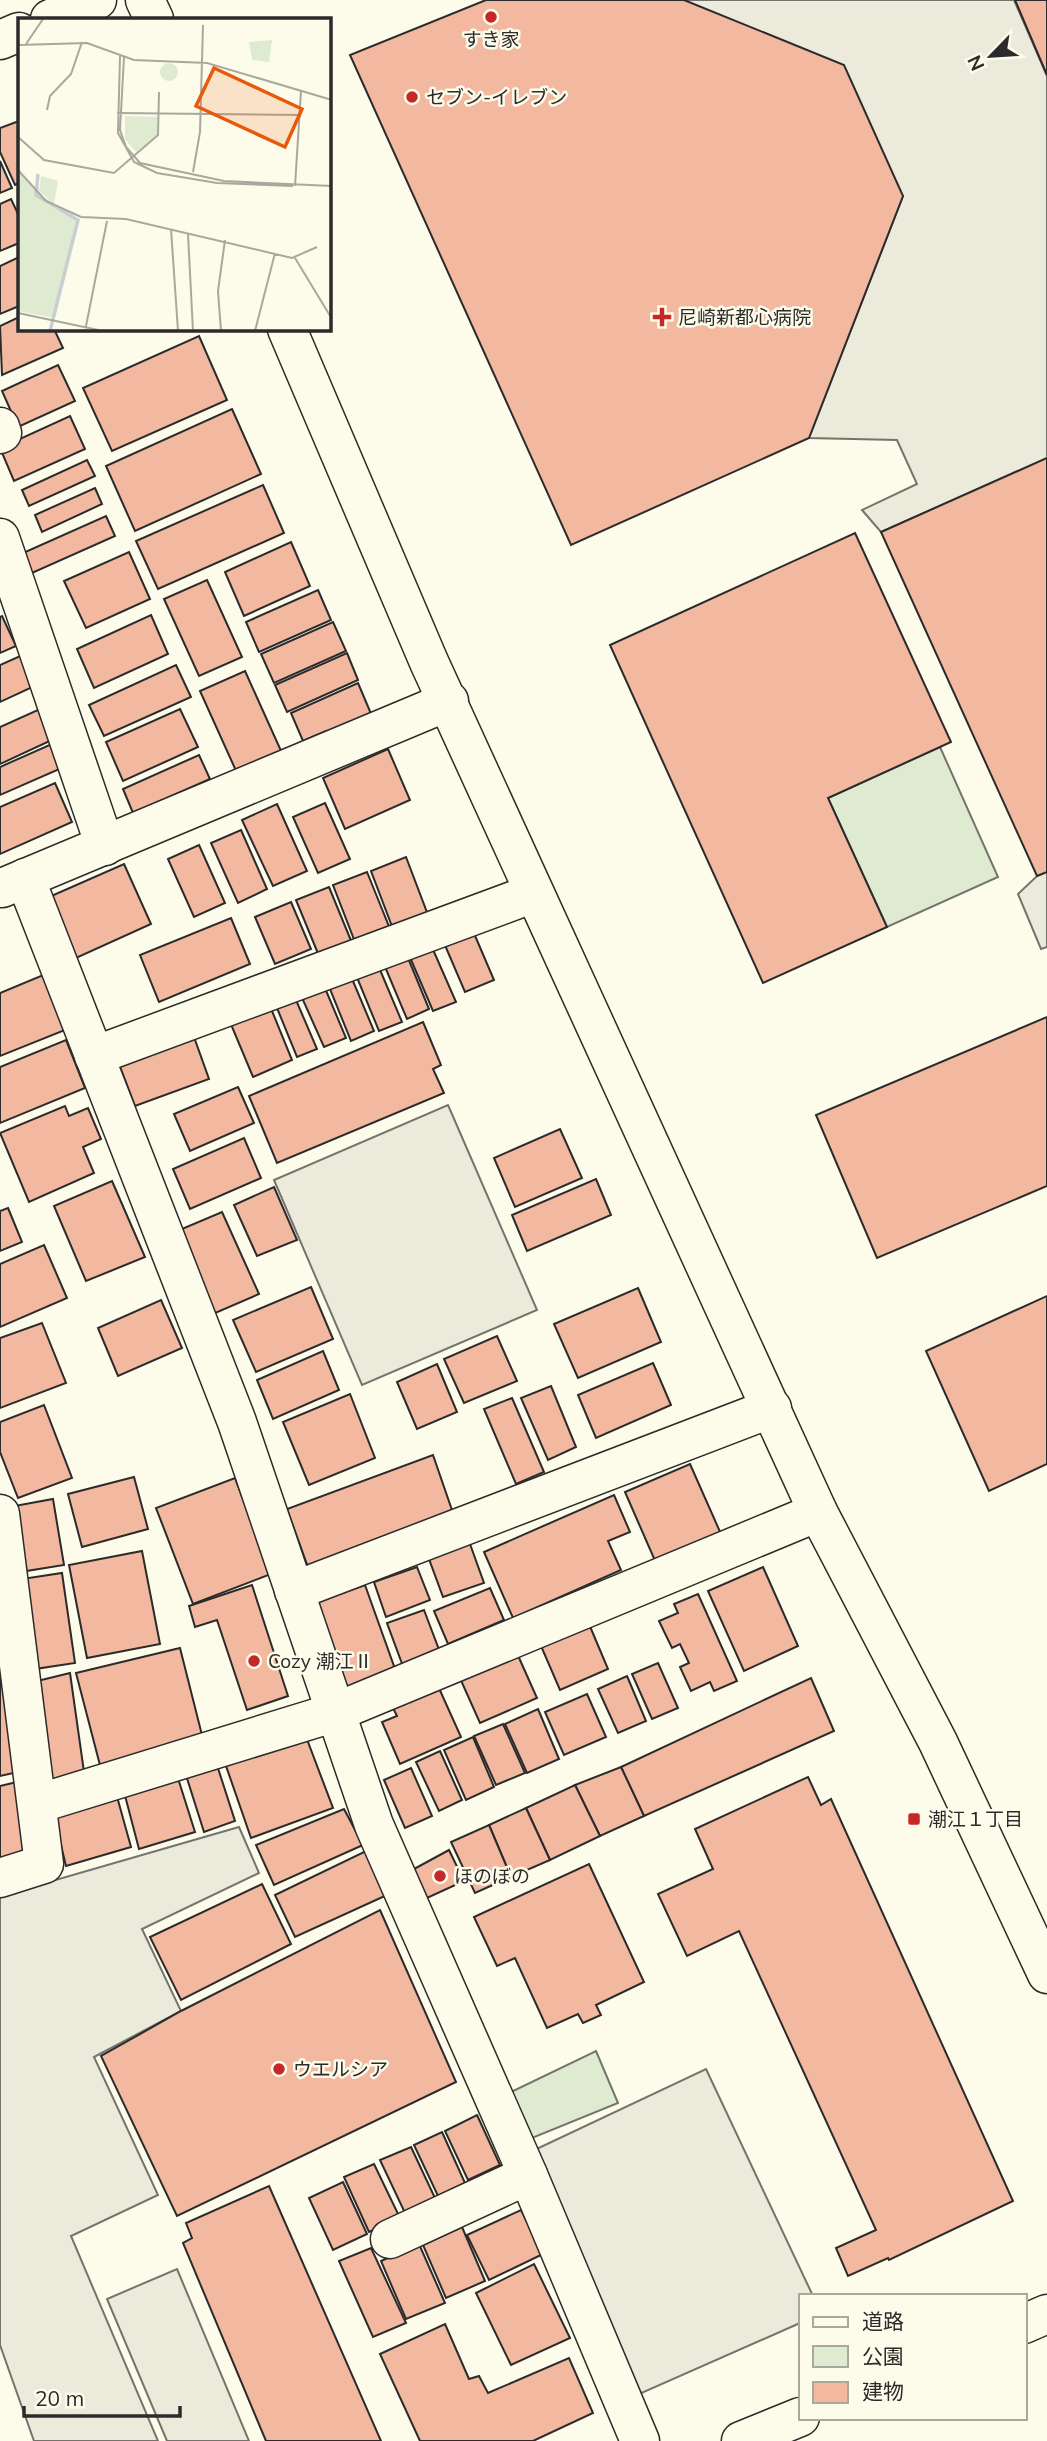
<svg xmlns="http://www.w3.org/2000/svg" width="1047" height="2441" font-family="Mulish,'Noto Sans JP',sans-serif">
	<rect width="100%" height="100%" fill="#fdfbea"/>
	<g fill="#deebd1" stroke="#74746e" stroke-width="2">
		<polygon points="940,747 998,877 887,927 828,798"/>
		<polygon points="596,2051 618,2103 532,2138 511,2092"/>
	</g>
	<g fill="#eceadb" stroke="#74746e" stroke-width="2">
		<polygon points="684,0 1014,0 1047,76 1047,458 881,532 862,510 917,484 897,440 809,438 903,196"/>
		<polygon points="1047,872 1047,947 1041,949 1018,894 1037,876"/>
		<polygon points="448,1105 537,1310 362,1385 274,1180"/>
		<polygon points="239,1827 259,1873 142,1929 181,2011 94,2057 158,2195 71,2236 158,2441 34,2441 0,2345 0,1896"/>
		<polygon points="706,2069 813,2296 800,2296 800,2323 637,2395 528,2153"/>
		<polygon points="177,2269 249,2441 167,2441 107,2299"/>
	</g>
	<g fill="#f2b8a0" stroke="#2b2b2b" stroke-width="2">
		<polygon points="486,0 684,0 844,65 903,196 809,438 571,545 350,55"/>
		<polygon points="1015,0 1047,0 1047,75"/>
		<polygon points="19,121 19,183 15,185 0,152 0,128"/>
		<polygon points="0,161 12,188 0,193"/>
		<polygon points="11,199 19,216 19,243 0,251 0,204"/>
		<polygon points="19,257 19,306 0,314 0,266"/>
		<polygon points="19,317 19,329 54,329 63,348 2,375 0,326"/>
		<polygon points="199,336 227,400 112,451 83,388"/>
		<polygon points="58,365 75,401 18,427 2,391"/>
		<polygon points="232,409 261,474 135,531 106,466"/>
		<polygon points="70,416 85,449 14,481 0,448"/>
		<polygon points="1047,458 1047,872 1037,876 881,532"/>
		<polygon points="87,460 95,476 29,506 22,490"/>
		<polygon points="263,485 284,533 158,589 136,541"/>
		<polygon points="95,488 102,504 42,532 35,515"/>
		<polygon points="106,516 115,536 32,573 23,553"/>
		<polygon points="855,533 951,742 828,798 887,927 763,983 610,645"/>
		<polygon points="291,542 310,586 244,616 225,572"/>
		<polygon points="129,552 150,599 86,628 64,581"/>
		<polygon points="207,580 242,657 199,676 164,599"/>
		<polygon points="318,590 331,620 259,652 246,622"/>
		<polygon points="151,615 168,654 94,688 77,649"/>
		<polygon points="2,616 16,646 0,653 0,617"/>
		<polygon points="333,622 346,651 274,683 261,654"/>
		<polygon points="27,653 41,683 0,702 0,665"/>
		<polygon points="347,653 358,680 287,712 275,685"/>
		<polygon points="176,665 191,697 104,736 89,705"/>
		<polygon points="245,671 282,753 237,773 200,691"/>
		<polygon points="358,683 372,716 328,736 326,731 303,741 291,713"/>
		<polygon points="40,709 54,739 0,764 0,727"/>
		<polygon points="180,709 198,747 123,781 106,742"/>
		<polygon points="54,743 64,767 0,795 0,767"/>
		<polygon points="388,749 410,800 345,829 323,778"/>
		<polygon points="199,755 210,779 133,813 123,789"/>
		<polygon points="55,783 72,822 0,854 0,807"/>
		<polygon points="325,803 350,859 318,873 293,817"/>
		<polygon points="277,804 307,871 273,886 242,820"/>
		<polygon points="241,830 267,889 238,903 211,843"/>
		<polygon points="199,845 225,903 194,917 168,859"/>
		<polygon points="406,857 428,915 393,929 371,871"/>
		<polygon points="124,864 151,924 76,958 49,897"/>
		<polygon points="367,872 390,929 355,942 333,885"/>
		<polygon points="329,887 352,943 319,956 296,900"/>
		<polygon points="291,902 311,949 275,964 255,917"/>
		<polygon points="231,918 250,964 159,1002 140,955"/>
		<polygon points="473,931 494,980 465,992 444,943"/>
		<polygon points="431,945 456,1002 433,1011 409,955"/>
		<polygon points="406,953 429,1009 407,1019 383,962"/>
		<polygon points="378,965 402,1022 379,1031 356,975"/>
		<polygon points="48,973 70,1028 0,1056 0,993"/>
		<polygon points="350,974 374,1031 351,1041 328,984"/>
		<polygon points="322,981 346,1038 324,1047 299,991"/>
		<polygon points="296,1000 317,1049 297,1057 277,1008"/>
		<polygon points="270,1006 292,1060 253,1077 230,1022"/>
		<polygon points="1047,1017 1047,1186 877,1258 816,1115"/>
		<polygon points="423,1022 441,1065 433,1069 444,1093 277,1163 249,1096"/>
		<polygon points="194,1037 209,1079 135,1106 119,1064"/>
		<polygon points="66,1040 85,1088 0,1123 0,1067"/>
		<polygon points="238,1087 254,1123 190,1151 174,1114"/>
		<polygon points="65,1106 69,1116 88,1108 101,1139 83,1147 94,1173 29,1202 0,1133"/>
		<polygon points="560,1129 582,1178 515,1207 494,1158"/>
		<polygon points="244,1138 261,1178 190,1209 173,1169"/>
		<polygon points="596,1179 611,1215 527,1251 512,1215"/>
		<polygon points="112,1181 145,1257 86,1281 54,1206"/>
		<polygon points="274,1187 297,1240 257,1256 234,1205"/>
		<polygon points="8,1208 22,1242 0,1251 0,1211"/>
		<polygon points="222,1212 259,1294 206,1317 170,1234"/>
		<polygon points="44,1245 67,1298 0,1327 0,1264"/>
		<polygon points="311,1287 333,1339 256,1372 233,1320"/>
		<polygon points="638,1288 661,1342 578,1378 554,1324"/>
		<polygon points="1047,1296 1047,1464 989,1491 926,1351"/>
		<polygon points="161,1300 182,1348 118,1376 98,1328"/>
		<polygon points="42,1323 66,1383 0,1408 0,1338"/>
		<polygon points="497,1336 517,1381 464,1403 444,1359"/>
		<polygon points="323,1351 339,1390 273,1419 257,1380"/>
		<polygon points="653,1363 671,1405 596,1438 578,1395"/>
		<polygon points="437,1364 457,1412 417,1429 397,1382"/>
		<polygon points="551,1386 576,1447 548,1460 521,1398"/>
		<polygon points="350,1394 375,1458 309,1485 283,1422"/>
		<polygon points="512,1398 544,1472 516,1484 484,1409"/>
		<polygon points="44,1405 72,1478 18,1498 0,1452 0,1422"/>
		<polygon points="433,1455 454,1516 309,1570 287,1509"/>
		<polygon points="690,1464 721,1534 656,1563 625,1492"/>
		<polygon points="134,1477 148,1529 82,1547 68,1494"/>
		<polygon points="235,1478 271,1574 193,1604 156,1508"/>
		<polygon points="614,1495 630,1532 608,1541 621,1570 513,1618 484,1552"/>
		<polygon points="53,1499 64,1565 20,1572 9,1507"/>
		<polygon points="470,1544 484,1583 443,1597 429,1559"/>
		<polygon points="142,1551 160,1644 87,1658 69,1565"/>
		<polygon points="417,1567 430,1600 386,1617 374,1582"/>
		<polygon points="763,1567 798,1646 744,1671 708,1591"/>
		<polygon points="62,1573 75,1663 35,1669 22,1579"/>
		<polygon points="252,1585 288,1696 247,1710 217,1620 195,1627 189,1606"/>
		<polygon points="365,1585 395,1669 345,1688 314,1603"/>
		<polygon points="490,1588 504,1620 448,1644 434,1611"/>
		<polygon points="698,1594 737,1681 714,1691 710,1682 691,1691 680,1667 689,1663 680,1644 672,1648 659,1621 678,1613 674,1604"/>
		<polygon points="424,1610 441,1655 404,1669 387,1623"/>
		<polygon points="589,1624 608,1669 560,1690 541,1646"/>
		<polygon points="0,1648 18,1772 0,1776"/>
		<polygon points="180,1648 204,1743 101,1769 76,1673"/>
		<polygon points="516,1651 537,1698 480,1723 459,1676"/>
		<polygon points="658,1663 678,1708 652,1719 632,1674"/>
		<polygon points="70,1673 85,1779 45,1789 33,1682"/>
		<polygon points="627,1676 646,1721 618,1733 598,1689"/>
		<polygon points="811,1678 834,1731 644,1816 621,1767"/>
		<polygon points="438,1686 461,1737 400,1764 382,1722 397,1716 392,1706"/>
		<polygon points="587,1694 606,1737 564,1755 545,1712"/>
		<polygon points="538,1709 559,1759 527,1773 505,1724"/>
		<polygon points="503,1724 525,1773 496,1785 474,1736"/>
		<polygon points="305,1734 333,1808 251,1838 225,1763"/>
		<polygon points="473,1737 494,1787 466,1800 444,1750"/>
		<polygon points="440,1751 462,1800 439,1811 416,1762"/>
		<polygon points="216,1762 235,1821 204,1832 185,1772"/>
		<polygon points="621,1767 644,1816 600,1836 575,1785"/>
		<polygon points="411,1768 432,1816 405,1828 384,1780"/>
		<polygon points="176,1772 195,1832 139,1849 123,1788"/>
		<polygon points="808,1777 821,1805 831,1799 1013,2201 889,2260 888,2258 848,2276 836,2248 876,2230 739,1931 687,1956 658,1894 713,1869 695,1829"/>
		<polygon points="21,1781 30,1860 0,1868 0,1786"/>
		<polygon points="575,1785 600,1836 550,1860 526,1808"/>
		<polygon points="116,1793 131,1847 66,1866 53,1812"/>
		<polygon points="526,1808 550,1860 511,1877 489,1825"/>
		<polygon points="344,1809 363,1845 274,1885 256,1845"/>
		<polygon points="489,1825 511,1877 475,1893 451,1842"/>
		<polygon points="449,1850 464,1881 427,1898 414,1869"/>
		<polygon points="366,1851 387,1895 295,1937 275,1895"/>
		<polygon points="589,1864 644,1982 596,2005 601,2015 583,2023 578,2014 547,2028 515,1958 497,1966 474,1917"/>
		<polygon points="262,1884 291,1944 181,2000 150,1937"/>
		<polygon points="380,1910 456,2082 177,2216 101,2056 181,2011"/>
		<polygon points="477,2115 500,2165 468,2180 445,2131"/>
		<polygon points="442,2132 465,2183 438,2196 414,2145"/>
		<polygon points="411,2147 435,2198 405,2213 380,2160"/>
		<polygon points="374,2164 400,2218 369,2232 344,2177"/>
		<polygon points="343,2182 367,2234 333,2250 309,2198"/>
		<polygon points="269,2186 381,2441 266,2441 183,2243 192,2238 186,2223"/>
		<polygon points="521,2210 543,2254 489,2280 467,2235"/>
		<polygon points="462,2227 485,2281 446,2298 423,2245"/>
		<polygon points="419,2244 445,2303 406,2319 381,2261"/>
		<polygon points="371,2248 406,2323 373,2337 339,2261"/>
		<polygon points="534,2264 570,2338 511,2365 476,2293"/>
		<polygon points="445,2324 469,2379 479,2376 488,2393 569,2358 593,2413 533,2441 420,2441 380,2354"/>
	</g>
	<g fill="none" stroke-linecap="round" stroke-linejoin="round">
		<defs>
			<g id="minor">
				<polyline points="0,427 2,433 0,434"/>
				<polyline points="0,538 105,846"/>
				<polyline points="25,878 237,1422 374,1825 528,2175 640,2441"/>
				<polyline points="2,888 449,701"/>
				<polyline points="94,1056 534,893"/>
				<polyline points="0,1514 44,1864 0,1878"/>
				<polyline points="294,1591 772,1408"/>
				<polyline points="37,1804 336,1712 818,1512"/>
				<polyline points="390,2239 528,2175"/>
			</g>
			<g id="tertiary">
				<polyline points="145,0 154,19"/>
				<polyline points="50,19 97,0"/>
				<polyline points="0,40 19,32"/>
				<polyline points="287,329 429,662 818,1512 938,1742 1047,1974"/>
				<polyline points="1024,2324 1047,2314"/>
				<polyline points="741,2441 800,2417"/>
			</g>
		</defs>
		<use href="#minor" stroke="#2b2b2b" stroke-width="41"/>
		<use href="#tertiary" stroke="#2b2b2b" stroke-width="41"/>
		<use href="#minor" stroke="#fdfbea" stroke-width="38"/>
		<use href="#tertiary" stroke="#fdfbea" stroke-width="38"/>
	</g>
	<g fill="#c62828" stroke="#fdfbea" stroke-width="2.5">
		<circle cx="491" cy="17" r="7"/>
		<circle cx="412" cy="97" r="7"/>
		<path d="M658.5 306.5h7v7h7v7h-7v7h-7v-7h-7v-7h7z"/>
		<circle cx="254" cy="1661" r="7"/>
		<rect x="907" y="1812" width="14" height="14" rx="3.5"/>
		<circle cx="440" cy="1876" r="7"/>
		<circle cx="279" cy="2069" r="7"/>
	</g>
	<g text-anchor="middle" dominant-baseline="central" stroke-width="5" stroke-linejoin="round" paint-order="stroke">
		<g font-size="19" fill="#2b2b2b" stroke="#fdfbea" text-anchor="start">
			<text x="491" y="39" text-anchor="middle">すき家</text>
			<text x="426" y="97">セブン-イレブン</text>
			<text x="678" y="317">尼崎新都心病院</text>
			<text x="268" y="1661">Cozy 潮江Ⅱ</text>
			<text x="928" y="1819">潮江１丁目</text>
			<text x="454" y="1876">ほのぼの</text>
			<text x="293" y="2069">ウエルシア</text>
		</g>
	</g>
	<g transform="translate(18 18)">
		<rect width="313" height="313" fill="#fdfbea"/>
		<path d="M254,22L251,44L234,42L231,24ZM142 54a9 9 0 1 1 18 0a9 9 0 1 1-18 0ZM107,98L140,99L139,117L118,134L107,121ZM0,153L29,186L60,202L36,300L0,293ZM23,158L40,163L36,186L21,173Z" fill="#deebd1"/>
		<path fill="none" stroke="#c7d0d0" stroke-width="3.5" d="M20,156L18,177L60,202L32,313"/>
		<path fill="none" stroke="#a9a89e" stroke-width="2" d="M8,26L25,1M0,27L69,25L116,42L189,45L314,82M102,38L100,115L116,144L139,155L199,165L275,168M106,39L102,112L108,129L122,145L206,163L314,168M29,92L32,78L53,56L64,24M99,95L283,97M0,119L26,142L96,155L140,117L141,74M0,152L28,183L63,199L108,201L274,240L299,229M175,154L182,114L185,7M277,168L283,73M153,211L160,313M170,216L175,313M277,240L314,301M0,295L85,313M67,313L89,203M203,313L200,273L207,222M237,313L257,235"/>
		<path fill="#e8590c" fill-opacity="0.15" stroke="#e8590c" stroke-width="3.5" d="M196,50L284,91L267,129L178,88Z"/>
		<rect width="313" height="313" fill="none" stroke="#2b2b2b" stroke-width="3.5"/>
	</g>
	<rect x="799" y="2294" width="228" height="126" fill="#fdfbea" stroke="#a9a89e" stroke-width="2"/>
	<rect x="813" y="2317" width="35" height="10" fill="#fdfbea" stroke="#a9a89e" stroke-width="2"/>
	<text x="862" y="2329" font-size="21" fill="#2b2b2b">道路</text>
	<rect x="813" y="2346" width="35" height="21" fill="#deebd1" stroke="#a9a89e" stroke-width="2"/>
	<text x="862" y="2364" font-size="21" fill="#2b2b2b">公園</text>
	<rect x="813" y="2382" width="35" height="21" fill="#f2b8a0" stroke="#a9a89e" stroke-width="2"/>
	<text x="862" y="2399" font-size="21" fill="#2b2b2b">建物</text>
	<g transform="translate(991 56) rotate(245)" stroke="#fdfbea" stroke-width="5" paint-order="stroke">
	<path d="M0-5L12 26L0 18L-12 26Z" fill="#2b2b2b"/>
	<text y="-10" font-size="19" font-weight="bold" text-anchor="middle" fill="#2b2b2b">N</text>
	</g>
	<path d="M24 2406v10h156v-10" fill="none" stroke="#2b2b2b" stroke-width="3.5"/>
	<text x="35" y="2406" font-size="21" fill="#2b2b2b" stroke="#fdfbea" stroke-width="5" paint-order="stroke">20 m</text>
</svg>
